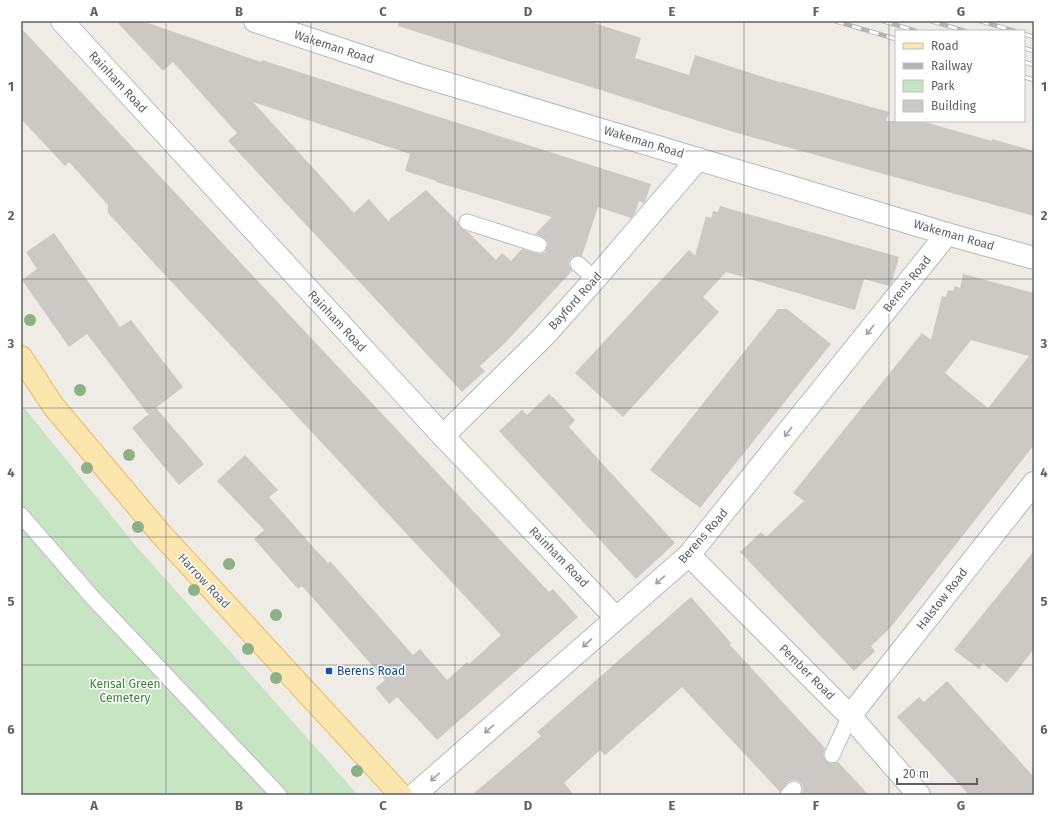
<svg xmlns="http://www.w3.org/2000/svg" width="1055" height="816" font-family="'Fira Sans',sans-serif">
	<rect width="100%" height="100%" fill="#efece5"/>
	<polygon fill="#c7e5c3" points="21,404 136,546 358,795 21,795"/>
	<g fill="#ccc9c4" fill-rule="evenodd">
		<path d="M116,21H142L261,62L262,60L417,110L651,184L645,201L644,203L639,201L635,213L631,218L598,207L582,256H575L571,258L569,262V266L572,271L503,345L480,366L485,371L462,392L228,141L237,133L173,62L163,71ZM253,102L410,154L405,171L437,181L436,182L552,217L535,234L546,239L548,243L547,248L545,252L541,254L522,249L511,261L502,253L496,260L468,232L461,228L458,222L426,190L390,219L389,222L369,199L354,213Z"/>
		<polygon points="399,21 588,21 641,38 635,58 689,75 695,55 782,83 782,82 889,112 886,121 921,121 992,141 992,139 1034,151 1034,216 730,131 398,26"/>
		<polygon points="21,28 549,592 553,589 578,617 437,740 397,697 389,704 376,688 385,680 302,586 298,589 254,539 264,530 217,481 245,455 278,490 269,497 313,547 328,563 330,561 413,655 420,649 447,680 467,662 469,664 501,635 153,262 108,213 108,205 69,162 65,166 21,119"/>
		<polygon points="720,206 899,257 892,282 889,286 864,279 855,310 726,272 703,297 719,312 623,417 575,373 689,250 695,256 706,216 711,218 713,211 718,212"/>
		<polygon points="54,233 120,327 131,320 183,387 148,414 87,334 69,347 22,280 37,269 26,252"/>
		<path d="M963,274L1034,293V445L891,627L871,646L875,651L854,671L740,552L761,532L766,537L804,501L793,493L922,333L931,340L942,296L946,297L948,290L953,291L955,286L960,288ZM971,340L1029,356L988,408L945,373Z"/>
		<polygon points="778,309 787,309 831,344 700,508 650,470"/>
		<polygon points="549,394 552,397 553,397 575,420 569,427 675,543 636,579 499,431 522,410 527,415"/>
		<polygon points="156,408 204,464 179,485 132,428"/>
		<polygon points="1034,551 1034,649 1007,683 983,663 979,669 954,650"/>
		<polygon points="691,597 731,643 730,645 825,748 823,755 825,760 829,763 832,764 838,762 869,795 801,795 803,791 803,786 800,782 796,780 791,780 788,782 780,792 682,687 605,755 600,750 564,783 574,795 472,795 541,736 537,732"/>
		<polygon points="947,681 1034,777 1034,795 969,795 897,717 919,697 924,702"/>
	</g>
	<g fill="none" stroke-linecap="round" stroke-linejoin="round">
		<defs>
			<g id="lane">
				<polyline points="467,222 539,245"/>
				<polyline points="578,264 595,279"/>
				<polyline points="21,515 92,597 279,795"/>
				<polyline points="832,755 850,716"/>
				<polyline points="788,795 794,789"/>
			</g>
			<g id="street">
				<polyline points="62,21 443,436 616,618"/>
				<polyline points="255,21 412,73 947,234 1034,258"/>
				<polyline points="443,436 545,335 595,279 698,159"/>
				<polyline points="689,555 850,716 919,795"/>
				<polyline points="850,716 1034,483"/>
				<polyline points="414,795 689,555 947,234"/>
			</g>
			<polyline id="primary" points="21,357 54,407 161,534 401,795"/>
		</defs>
		<use href="#lane" stroke="#b6b8bb" stroke-width="17"/>
		<use href="#street" stroke="#b6b8bb" stroke-width="24"/>
		<use href="#primary" stroke="#eab763" stroke-width="24"/>
		<use href="#lane" stroke="#fff" stroke-width="15"/>
		<use href="#street" stroke="#fff" stroke-width="22"/>
		<use href="#primary" stroke="#fbe7ae" stroke-width="22"/>
		<defs>
			<g id="rail">
				<polyline points="835,21 896,39"/>
				<polyline points="883,21 916,31"/>
				<polyline points="931,21 965,31"/>
				<polyline points="980,21 1015,31"/>
				<polyline points="1024,34 1034,37"/>
				<polyline points="1024,48 1034,51"/>
				<polyline points="1024,62 1034,65"/>
				<polyline points="1024,77 1034,80"/>
			</g>
		</defs>
		<use href="#rail" stroke="#b4b5b5" stroke-width="4.5"/>
		<use href="#rail" stroke="#fff" stroke-width="3" stroke-dasharray="9" stroke-linecap="butt"/>
	</g>
	<g fill="#8db186">
		<circle cx="30" cy="320" r="6"/>
		<circle cx="80" cy="390" r="6"/>
		<circle cx="129" cy="455" r="6"/>
		<circle cx="87" cy="468" r="6"/>
		<circle cx="138" cy="527" r="6"/>
		<circle cx="229" cy="564" r="6"/>
		<circle cx="194" cy="590" r="6"/>
		<circle cx="276" cy="615" r="6"/>
		<circle cx="248" cy="649" r="6"/>
		<circle cx="276" cy="678" r="6"/>
		<circle cx="357" cy="771" r="6"/>
	</g>
	<defs><path id="oneway-shaft" d="M-6 0H5M1.5-3L5.5 0L1.5 3" fill="none" stroke-width="1.6" stroke-linecap="round" stroke-linejoin="round"/></defs>
	<g stroke="#9ea0a3">
		<use href="#oneway-shaft" transform="translate(870 330) rotate(129)"/>
		<use href="#oneway-shaft" transform="translate(788 432) rotate(129)"/>
		<use href="#oneway-shaft" transform="translate(660 580) rotate(139)"/>
		<use href="#oneway-shaft" transform="translate(587 643) rotate(139)"/>
		<use href="#oneway-shaft" transform="translate(489 729) rotate(139)"/>
		<use href="#oneway-shaft" transform="translate(435 777) rotate(138)"/>
	</g>
	<path fill="none" stroke="#5d6165" stroke-width="1" stroke-opacity="0.55" d="M166,21V795M311,21V795M455,21V795M600,21V795M744,21V795M889,21V795M21,151H1034M21,279H1034M21,408H1034M21,537H1034M21,665H1034"/>
	<rect fill="#1a4fb4" stroke="#fff" stroke-width="1.5" x="325" y="667" width="8" height="8" rx="2"/>
	<g text-anchor="middle" dominant-baseline="central" stroke-width="3" stroke-linejoin="round" paint-order="stroke">
		<g font-size="12" fill="#5d6165" stroke="#fff">
			<text transform="translate(334 47) rotate(18)">Wakeman Road</text>
			<text transform="translate(118 82) rotate(47)">Rainham Road</text>
			<text transform="translate(644 142) rotate(17)">Wakeman Road</text>
			<text transform="translate(954 235) rotate(16)">Wakeman Road</text>
			<text transform="translate(907 284) rotate(-51)">Berens Road</text>
			<text transform="translate(575 301) rotate(-48)">Bayford Road</text>
			<text transform="translate(337 321) rotate(47)">Rainham Road</text>
			<text transform="translate(703 536) rotate(-49)">Berens Road</text>
			<text transform="translate(559 557) rotate(46)">Rainham Road</text>
			<text transform="translate(204 581) rotate(47)">Harrow Road</text>
			<text transform="translate(942 599) rotate(-52)">Halstow Road</text>
			<text transform="translate(807 672) rotate(45)">Pember Road</text>
		</g>
		<g font-size="12" fill="#164399" stroke="#fff" text-anchor="start">
			<text x="337" y="671">Berens Road</text>
		</g>
		<g font-size="12" fill="#3d8039" stroke="#fff">
			<text x="125" y="684">Kensal Green<tspan x="125" dy="14">Cemetery</tspan></text>
		</g>
	</g>
	<rect width="1055" height="816" fill="none" stroke="#ffffff" stroke-width="44"/>
	<rect x="895" y="30" width="130" height="92" fill="#ffffff" stroke="#bec0c1"/>
	<rect x="903" y="43" width="20" height="6" fill="#fbe7ae" stroke="#bec0c1"/>
	<text x="931" y="50" font-size="12" fill="#5d6165">Road</text>
	<rect x="903" y="63" width="20" height="6" fill="#b4b5b5" stroke="#bec0c1"/>
	<text x="931" y="70" font-size="12" fill="#5d6165">Railway</text>
	<rect x="903" y="80" width="20" height="12" fill="#c7e5c3" stroke="#bec0c1"/>
	<text x="931" y="90" font-size="12" fill="#5d6165">Park</text>
	<rect x="903" y="100" width="20" height="12" fill="#ccc9c4" stroke="#bec0c1"/>
	<text x="931" y="110" font-size="12" fill="#5d6165">Building</text>
	<path d="M897 778v6h80v-6" fill="none" stroke="#5d6165" stroke-width="2"/>
	<text x="903" y="778" font-size="12" fill="#5d6165" stroke="#ffffff" stroke-width="3" paint-order="stroke">20 m</text>
	<rect x="22" y="22" width="1011" height="772" fill="none" stroke="#5d6165" stroke-width="1.5"/>
	<g font-size="13" text-anchor="middle" font-weight="bold" fill="#5d6165">
		<text x="94" y="16">A</text>
		<text x="239" y="16">B</text>
		<text x="383" y="16">C</text>
		<text x="528" y="16">D</text>
		<text x="672" y="16">E</text>
		<text x="816" y="16">F</text>
		<text x="961" y="16">G</text>
		<text x="11" y="91">1</text>
		<text x="1044" y="91">1</text>
		<text x="11" y="220">2</text>
		<text x="1044" y="220">2</text>
		<text x="11" y="348">3</text>
		<text x="1044" y="348">3</text>
		<text x="11" y="477">4</text>
		<text x="1044" y="477">4</text>
		<text x="11" y="606">5</text>
		<text x="1044" y="606">5</text>
		<text x="11" y="734">6</text>
		<text x="1044" y="734">6</text>
		<text x="94" y="810">A</text>
		<text x="239" y="810">B</text>
		<text x="383" y="810">C</text>
		<text x="528" y="810">D</text>
		<text x="672" y="810">E</text>
		<text x="816" y="810">F</text>
		<text x="961" y="810">G</text>
	</g>
</svg>
